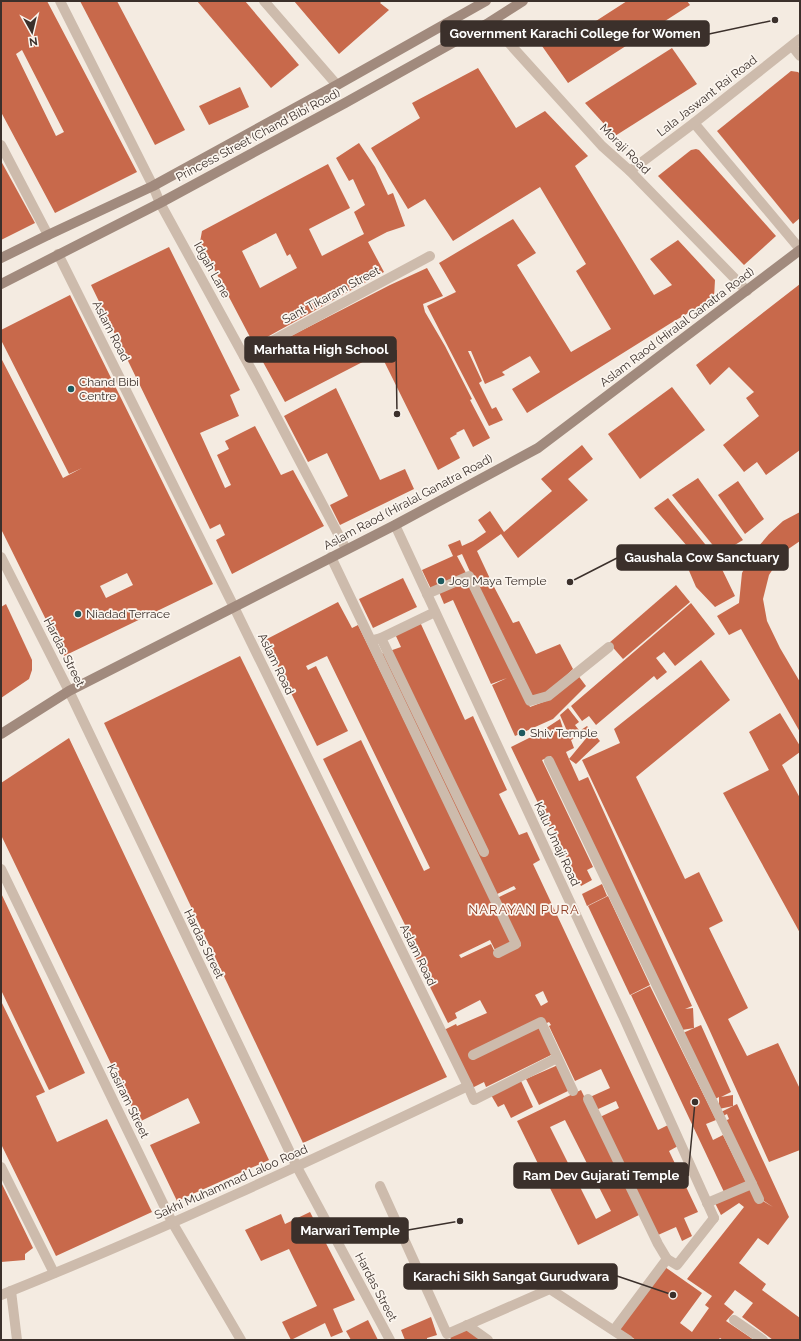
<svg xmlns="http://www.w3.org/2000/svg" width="801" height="1341" font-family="Raleway,sans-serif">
	<rect width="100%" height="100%" fill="#f4ebe1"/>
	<g fill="#c8694b" fill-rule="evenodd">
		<path d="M1,1H47L137,172L55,213L1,112ZM22,50L64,132L56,136L16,54Z"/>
		<polygon points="80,1 117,1 185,130 155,145"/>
		<polygon points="197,1 245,1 299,65 271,88"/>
		<polygon points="294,1 382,1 380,3 389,10 339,54"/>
		<polygon points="627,1 687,1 690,5 568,83 542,46 563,33 568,39"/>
		<polygon points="672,48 697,84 615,136 585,103"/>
		<polygon points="478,68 516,128 545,111 588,156 575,166 654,295 672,285 650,259 678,240 715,280 714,298 671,323 527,413 512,389 540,372 530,356 502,372 505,375 485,384 471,351 468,351 482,381 479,383 492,409 496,407 503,420 489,426 427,306 456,292 439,263 513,219 536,253 517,265 571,352 611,329 576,271 586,264 540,187 453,241 425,199 408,209 371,148 420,118 412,103"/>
		<polygon points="791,71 798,72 800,74 800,218 793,224 717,131"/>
		<polygon points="240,87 249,107 209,125 199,106"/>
		<path d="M359,143L375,167L388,195L393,193L405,226L387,232L368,242L384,272L260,341L253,340L250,337L200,242L202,231L328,164L350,208L309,229L322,256L364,234L354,212L365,205L353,179L349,181L336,158ZM276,233L287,256L290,254L297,268L260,288L242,251Z"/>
		<polygon points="696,149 699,150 776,236 744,265 658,176 691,150"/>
		<polygon points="1,161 35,223 1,240"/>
		<polygon points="169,247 240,390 230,395 239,416 200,433 225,488 231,485 217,455 229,449 225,441 255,426 281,475 293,470 324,526 232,574 216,540 225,535 220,524 210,529 91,285"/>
		<polygon points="427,268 443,296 423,304 425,312 445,346 472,399 470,400 490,438 473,447 464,429 456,433 457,434 450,438 460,458 438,470 380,353 285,402 258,353 390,285"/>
		<polygon points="800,284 800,450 766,475 757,462 744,472 723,445 759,416 746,398 754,392 729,367 710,385 696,365"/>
		<path d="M70,295L213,584L64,656L1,529V358L63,478L82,468L69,474L1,340V330ZM127,573L133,585L106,598L100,586Z"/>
		<polygon points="672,387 705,430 640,479 608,434"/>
		<polygon points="336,388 380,480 405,469 414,489 340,525 330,505 348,496 327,453 308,462 284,416"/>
		<polygon points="582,445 593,459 568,479 588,500 518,558 501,534 477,551 492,583 513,623 519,621 536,654 560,644 573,669 549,692 531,699 486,607 462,554 457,556 466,573 431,589 422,570 453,556 448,545 460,540 462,546 473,541 486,532 478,520 490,511 504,532 552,491 541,479"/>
		<polygon points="698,478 743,540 720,554 672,495"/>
		<polygon points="738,481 764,519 745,534 718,495"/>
		<polygon points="668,498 717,559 735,596 715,607 696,587 681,552 687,546 654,508"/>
		<polygon points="800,512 800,541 784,552 769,575 763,599 767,621 780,648 800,682 800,732 741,629 729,635 717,616 739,603 742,573 752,554 769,534 783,521"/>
		<polygon points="403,578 417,607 373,628 359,599"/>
		<polygon points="469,579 530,707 546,701 577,674 586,686 553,719 515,736 492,685 507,678 491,684 453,600 444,604 439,592"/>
		<polygon points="676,585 690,602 623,659 609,643"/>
		<path d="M338,602L352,628L358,625L436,786L378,655L401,647L395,634L420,622L465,720L473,716L507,790L499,794L519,835L527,832L540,860L533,864L658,1130L668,1125L678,1146L669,1151L698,1212L684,1218L692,1236L682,1241L676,1227L658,1235L600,1117L619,1108L616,1101L596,1110L590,1097L610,1088L601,1069L575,1081L549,1026L551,1025L549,1022L540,1026L553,1054L486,1087L484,1082L472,1088L444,1030L456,1024L457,1026L487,1013L480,1000L455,1013L457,1018L448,1023L408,943L413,941L323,759L361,740L424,871L430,868L327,656L306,666L308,670L316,666L348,731L317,746L265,640ZM514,886L516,889L497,898L521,946L497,957L491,944L461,958L459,955L490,940L496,952L512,944L495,895ZM543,991L548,1002L541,1006L535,995Z"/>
		<polygon points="691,603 715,634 675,666 664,652 656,658 667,672 657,680 654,676 596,725 589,716 582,721 571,706"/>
		<polygon points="6,604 32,660 32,670 29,679 1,698 1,607"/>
		<polygon points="240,656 447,1077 303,1143 104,723"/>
		<polygon points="701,660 730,700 636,777 685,879 699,872 723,921 709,928 748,1008 728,1019 747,1056 778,1043 800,1089 800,1150 769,1162 709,1029 582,760 620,743 614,729"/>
		<polygon points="568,708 579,722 575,725 582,734 571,740 574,748 566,752 569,759 588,736 581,730 587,726 600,741 576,764 569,759 579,781 588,777 692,1006 685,1009 693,1008 694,1028 682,1030 565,788 551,756 542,760 593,867 587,870 592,880 581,886 569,863 553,827 550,828 511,747 537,734 560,719 565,735 567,731 560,715"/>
		<polygon points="780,713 800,746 800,752 782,765 800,798 800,933 723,793 769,770 749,732"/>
		<polygon points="69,738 269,1160 177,1201 150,1145 200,1123 188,1098 139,1122 1,835 1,783"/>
		<polygon points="602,884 607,896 587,906 582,894"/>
		<polygon points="1,893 85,1073 49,1090 1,990"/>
		<polygon points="608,896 650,985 630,995 588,906"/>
		<polygon points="650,986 716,1120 706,1124 713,1140 723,1135 746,1182 724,1192 631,995"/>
		<polygon points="1,1001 45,1092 36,1096 57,1142 107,1119 152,1212 56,1256 1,1144"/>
		<polygon points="701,1025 731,1092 721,1097 733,1095 733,1106 737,1104 789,1217 768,1245 758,1238 739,1263 766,1284 762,1290 800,1318 800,1340 773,1340 742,1317 753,1303 735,1290 724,1304 734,1312 726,1321 754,1340 723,1340 720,1338 718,1340 636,1340 619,1329 665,1267 702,1293 680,1323 692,1332 709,1308 705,1305 712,1296 687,1279 744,1207 739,1203 721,1215 715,1203 750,1189 753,1195 773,1207 764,1201 725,1121 729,1119 727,1114 723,1116 721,1112 733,1106 719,1109 719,1097 715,1099 683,1033"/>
		<polygon points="558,1065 570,1090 539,1105 526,1079"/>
		<polygon points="521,1081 533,1107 511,1118 504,1104 498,1107 491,1095"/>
		<path d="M581,1090L641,1214L578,1245L517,1121ZM565,1120L611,1211L596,1219L550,1127Z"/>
		<polygon points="1,1182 33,1248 25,1254 25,1260 1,1262"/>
		<polygon points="310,1212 355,1300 333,1309 343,1332 331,1337 325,1323 291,1340 282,1322 317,1306 289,1249 261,1261 245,1230 281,1214 285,1224"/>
		<polygon points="431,1317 437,1335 427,1338 427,1340 405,1340 401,1330"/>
		<polygon points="368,1320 378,1340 351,1340 346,1331"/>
		<polygon points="466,1325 488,1340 451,1340 449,1333"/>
	</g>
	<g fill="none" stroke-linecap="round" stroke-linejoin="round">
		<g stroke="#cdbbac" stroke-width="10">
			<polyline points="244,356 430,256"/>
			<polyline points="427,594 469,576 530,701 548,696 609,647"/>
			<polyline points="373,640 381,638 435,612"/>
			<polyline points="549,761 752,1184 707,1203"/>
			<polyline points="473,1055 541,1022 573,1091"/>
			<polyline points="468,1086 474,1100 557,1058"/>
			<polyline points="588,1099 658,1244 667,1259"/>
			<polyline points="752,1184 759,1199"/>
			<polyline points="380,1186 447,1334 550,1289 628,1340"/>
			<polyline points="734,1320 763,1340"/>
			<polyline points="467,1325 488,1340"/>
			<polyline points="614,1330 667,1259 677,1265 714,1218"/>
		</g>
		<g stroke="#cdbbac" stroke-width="10">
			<polyline points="60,1 153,186 160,203 257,380 346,549"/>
			<polyline points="264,1 337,85"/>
			<polyline points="490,22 602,146 630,171 747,291"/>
			<polyline points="792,46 800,56"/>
			<polyline points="694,123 800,249"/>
			<polyline points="1,145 48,235"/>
			<polyline points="630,171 694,123 800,39"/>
			<polyline points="395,525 623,1016 714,1218"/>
			<polyline points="1,557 69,691 297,1167 390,1340"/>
			<polyline points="331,557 516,944 498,953"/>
			<polyline points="381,638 484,852"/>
			<polyline points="1,869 172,1222 241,1340"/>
			<polyline points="1,1167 54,1273"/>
			<polyline points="11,1291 17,1340"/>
			<path d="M1,1295C159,1232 314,1159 468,1086L234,607L58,254"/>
		</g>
		<g stroke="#a18a7d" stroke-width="10">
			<polyline points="1,258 48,235 153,186 337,85 486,1"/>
			<polyline points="1,284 160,203 345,103 490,22 523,1"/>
			<polyline points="1,734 69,691 395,525 538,448 800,250"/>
		</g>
	</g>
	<g fill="#1f5a5e" stroke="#fbf5ee" stroke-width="1.5">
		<circle cx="71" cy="389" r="4"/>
		<circle cx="441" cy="581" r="4"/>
		<circle cx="78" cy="614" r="4"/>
		<circle cx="522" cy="733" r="4"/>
	</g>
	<g text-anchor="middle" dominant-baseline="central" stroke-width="3.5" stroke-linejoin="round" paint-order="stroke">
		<g font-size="12" fill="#3b302b" stroke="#fbf5ee">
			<text transform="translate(707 96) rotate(-38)">Lala Jaswant Rai Road</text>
			<text transform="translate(258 135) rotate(-28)">Princess Street (Chand Bibi Road)</text>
			<text transform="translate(625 149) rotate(45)">Moraji Road</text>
			<text transform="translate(212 270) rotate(61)">Idgah Lane</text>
			<text transform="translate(331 295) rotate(-28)">Sant Tikaram Street</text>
			<text transform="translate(677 327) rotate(-37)">Aslam Raod (Hiralal Ganatra Road)</text>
			<text transform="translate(111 331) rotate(63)">Aslam Road</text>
			<text transform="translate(408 502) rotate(-28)">Aslam Raod (Hiralal Ganatra Road)</text>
			<text transform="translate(64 652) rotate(63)">Hardas Street</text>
			<text transform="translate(276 664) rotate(64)">Aslam Road</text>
			<text transform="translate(557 844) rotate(65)">Kalu Umaji Road</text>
			<text transform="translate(204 944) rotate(64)">Hardas Street</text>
			<text transform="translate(418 955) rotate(64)">Aslam Road</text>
			<text transform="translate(128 1101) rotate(64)">Kasiram Street</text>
			<text transform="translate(231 1182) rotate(-24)">Sakhi Muhammad Laloo Road</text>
			<text transform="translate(376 1287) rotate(62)">Hardas Street</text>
		</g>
		<g font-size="12" fill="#3b302b" stroke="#fbf5ee" text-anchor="start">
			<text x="79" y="382">Chand Bibi<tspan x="79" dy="14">Centre</tspan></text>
			<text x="449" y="581">Jog Maya Temple</text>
			<text x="86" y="614">Niadad Terrace</text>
			<text x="530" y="733">Shiv Temple</text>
		</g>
		<g font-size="13" letter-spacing="1" fill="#8c3b22" stroke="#fbf5ee">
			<text x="524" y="909">NARAYAN PURA</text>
		</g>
	</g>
	<path fill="none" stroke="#3b302b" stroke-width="1.5" d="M775 20L709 34M397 414L396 350M570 582L617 558M695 1102L688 1176M460 1221L408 1230M673 1295L617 1276"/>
	<g fill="#3b302b" stroke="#fbf5ee" stroke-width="1.5">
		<circle cx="775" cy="20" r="4"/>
		<circle cx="397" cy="414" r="4"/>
		<circle cx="570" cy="582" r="4"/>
		<circle cx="695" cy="1102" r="4"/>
		<circle cx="460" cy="1221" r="4"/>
		<circle cx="673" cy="1295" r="4"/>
	</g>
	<g fill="#3b302b" stroke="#3b302b" stroke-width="1.5">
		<rect x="441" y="21" width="268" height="25" rx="4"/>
		<rect x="245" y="337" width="151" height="25" rx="4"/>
		<rect x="617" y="545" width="171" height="25" rx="4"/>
		<rect x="514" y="1163" width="174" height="25" rx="4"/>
		<rect x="292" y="1218" width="116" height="25" rx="4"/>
		<rect x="404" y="1264" width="213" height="25" rx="4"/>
	</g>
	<g font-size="13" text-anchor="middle" font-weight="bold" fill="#fff">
		<text x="575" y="38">Government Karachi College for Women</text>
		<text x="321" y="354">Marhatta High School</text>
		<text x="702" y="562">Gaushala Cow Sanctuary</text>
		<text x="601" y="1180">Ram Dev Gujarati Temple</text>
		<text x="350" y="1235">Marwari Temple</text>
		<text x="511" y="1281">Karachi Sikh Sangat Gurudwara</text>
	</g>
	<rect width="801" height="1341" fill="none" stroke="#3b302b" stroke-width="4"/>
	<g transform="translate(32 32) rotate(172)" stroke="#fbf5ee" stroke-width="3" paint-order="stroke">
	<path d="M0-3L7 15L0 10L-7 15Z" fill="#3b302b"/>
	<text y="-6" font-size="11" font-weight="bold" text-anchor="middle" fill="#3b302b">N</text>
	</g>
</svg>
